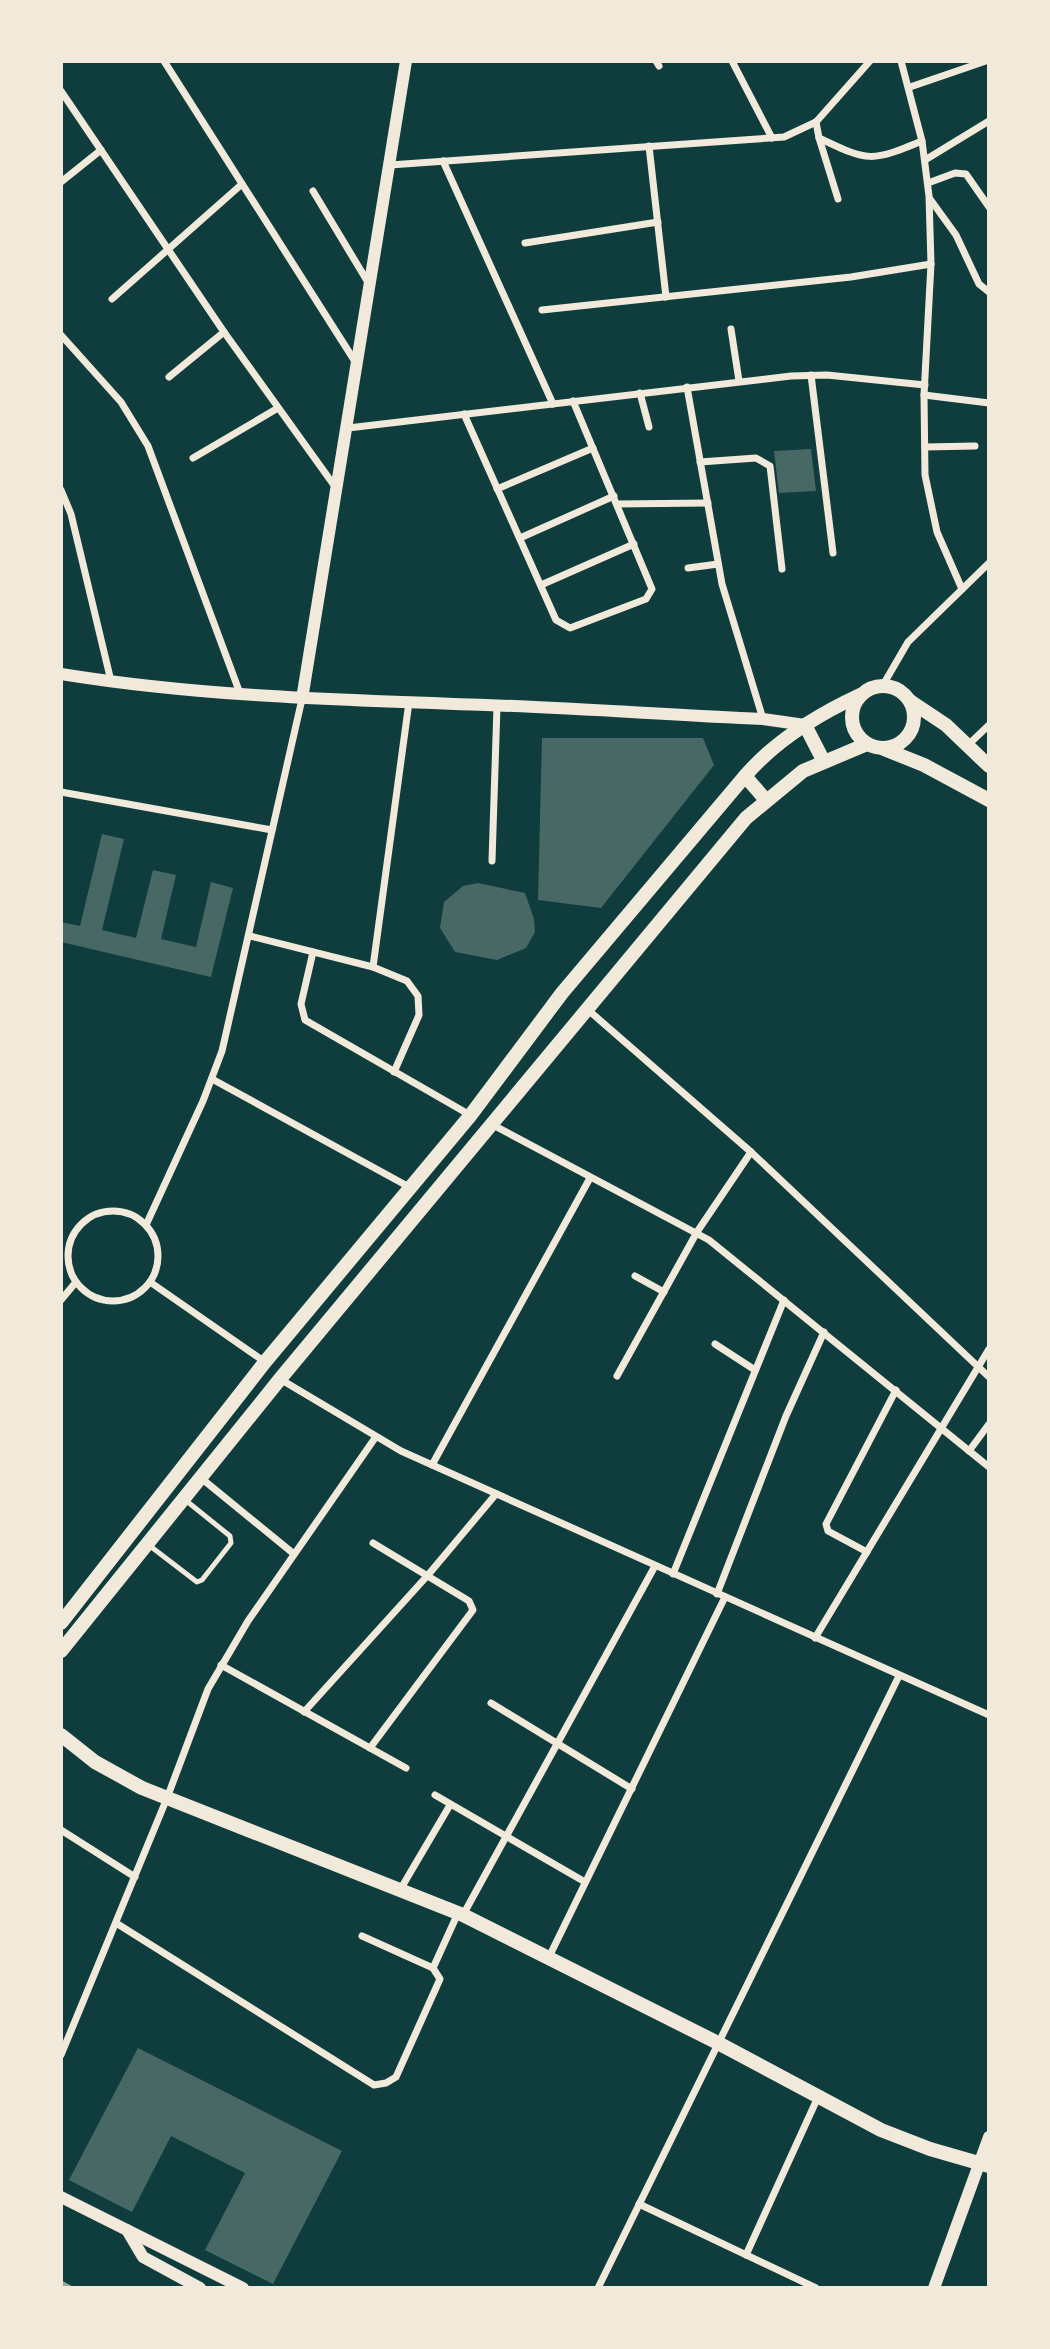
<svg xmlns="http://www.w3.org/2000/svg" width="1050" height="2349" font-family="'Asap Condensed',sans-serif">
	<rect width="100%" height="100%" fill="#0f3d3e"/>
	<g fill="#486865">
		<polygon points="811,449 816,491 779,493 774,451"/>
		<polygon points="542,738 703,738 714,765 601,908 538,900"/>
		<polygon points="102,834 124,839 102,930 136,938 153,870 176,875 161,939 196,947 211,882 233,888 211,977 61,942 61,922 80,926"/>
		<polygon points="478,883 525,893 534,919 535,932 526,948 497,960 455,952 440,928 444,902 463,886"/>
		<polygon points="138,2048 342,2151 273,2284 205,2250 245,2173 171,2136 132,2212 69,2180"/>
	</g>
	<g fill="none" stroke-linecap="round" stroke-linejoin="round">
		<polyline stroke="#f1e9da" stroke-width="5" points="150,1546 197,1582 202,1580 231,1543 230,1536 184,1499"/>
		<g stroke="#f1e9da" stroke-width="7">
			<polyline points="164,61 356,363"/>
			<polyline points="656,61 659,66"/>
			<polyline points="732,61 772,138"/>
			<polyline points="901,61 922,141 929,196 931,264 924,395 925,475 937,532 962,589"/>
			<polyline points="910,87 986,61"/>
			<polyline points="61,91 224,332 336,488"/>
			<path d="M816,122L819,138C869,162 871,162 922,141"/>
			<polyline points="819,138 838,199"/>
			<polyline points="649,146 666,297"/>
			<polyline points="925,160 989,121"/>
			<polyline points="443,161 553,404"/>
			<polyline points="390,165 784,137 816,122 870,61"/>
			<polyline points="61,182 101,150"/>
			<polyline points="928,183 955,173 966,174 989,207"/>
			<polyline points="313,191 369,284"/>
			<polyline points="930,199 956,235 979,284 989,292"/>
			<polyline points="525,243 658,222"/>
			<polyline points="112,299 242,184"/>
			<polyline points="542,310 851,277 931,264"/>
			<polyline points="731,329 739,381"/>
			<polyline points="61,335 121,402 148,446 241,696"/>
			<polyline points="811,375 833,553"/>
			<polyline points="169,377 224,332"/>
			<polyline points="687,387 722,584 763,719"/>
			<polyline points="640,393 649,427"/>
			<polyline points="924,395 989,403"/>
			<polyline points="464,414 556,620 570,628 646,599 652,589 573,401"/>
			<polyline points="348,428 791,376 827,375 925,385"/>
			<polyline points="925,447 975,446"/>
			<polyline points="193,458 278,408"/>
			<polyline points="700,462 756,458 770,466 782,569"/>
			<polyline points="497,489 593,448"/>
			<polyline points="61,490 71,514 111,681"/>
			<polyline points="617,504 708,503"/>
			<polyline points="520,538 614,496"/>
			<polyline points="688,568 718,564"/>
			<polyline points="541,585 634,544"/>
			<polyline points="883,685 908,642 989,563"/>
			<polyline points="968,745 989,725"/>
			<polyline points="61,792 272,830"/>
			<polyline points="492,861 497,706"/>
			<polyline points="250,936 373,967 407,981 418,996 419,1015 394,1072"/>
			<polyline points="313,952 301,1004 305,1020 470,1115"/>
			<polyline points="373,967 409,702"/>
			<polyline points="587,1009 751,1152 989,1377"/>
			<polyline points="212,1079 411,1188"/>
			<polyline points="493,1125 709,1240 989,1467"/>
			<circle cx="113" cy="1256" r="45"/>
			<polyline points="146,1225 203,1101 222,1051 302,699"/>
			<polyline points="635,1276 664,1292"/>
			<polyline points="150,1282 265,1362"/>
			<polyline points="61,1300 76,1282"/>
			<polyline points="715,1344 755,1370"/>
			<polyline points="617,1376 697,1232 751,1152"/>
			<polyline points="280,1379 401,1451 989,1715"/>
			<polyline points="969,1451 989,1424"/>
			<polyline points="432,1465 590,1178"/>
			<polyline points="201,1478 294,1554"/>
			<polyline points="867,1552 828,1531 826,1524 896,1390"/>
			<polyline points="673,1574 784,1300"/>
			<polyline points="717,1594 786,1416 824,1332"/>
			<polyline points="815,1638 989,1349"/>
			<polyline points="221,1665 406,1768"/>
			<polyline points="491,1703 632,1789"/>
			<polyline points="304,1712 428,1575 496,1494"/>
			<polyline points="370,1748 473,1610 469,1601 373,1543"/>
			<polyline points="435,1795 585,1882"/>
			<polyline points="61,1830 135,1877"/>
			<polyline points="400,1890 450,1805"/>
			<polyline points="463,1915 655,1566"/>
			<polyline points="116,1923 374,2085 386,2083 396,2077 440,1979 433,1968 362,1936"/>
			<polyline points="549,1957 725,1597"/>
			<polyline points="433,1968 458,1913"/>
			<polyline points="61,2055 167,1798 208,1689 248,1621 375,1438"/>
			<polyline points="639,2204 816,2288"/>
			<polyline points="746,2255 818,2097"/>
			<polyline points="598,2288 899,1676"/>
		</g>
		<g stroke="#f1e9da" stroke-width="12">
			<path d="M61,674C203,697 343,700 486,705C578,708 670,715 763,719L805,725"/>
			<polyline points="302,699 406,61"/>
			<polyline points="61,2197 243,2288"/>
			<polyline points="127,2230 143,2257 200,2288"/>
			<polyline points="934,2288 989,2137"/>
		</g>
		<g stroke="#f1e9da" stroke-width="14">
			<circle cx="883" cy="717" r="31"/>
			<polyline points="910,701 946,725 989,766"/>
			<polyline points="805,725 823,760"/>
			<polyline points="884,749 924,765 989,800"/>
			<polyline points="745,776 765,799"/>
			<path d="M61,1623L265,1362L470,1116L562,993L745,776C776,740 817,715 860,695"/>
			<polyline points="61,1651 280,1379 746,818 803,771 867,744"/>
			<polyline points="61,1735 95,1762 142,1788 463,1915 718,2043 881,2130 930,2149 989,2166"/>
		</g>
		<polyline stroke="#97a49c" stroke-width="5" points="61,2283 70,2288"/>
	</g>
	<rect width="1050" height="2349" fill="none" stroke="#f1e9da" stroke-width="126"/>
</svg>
